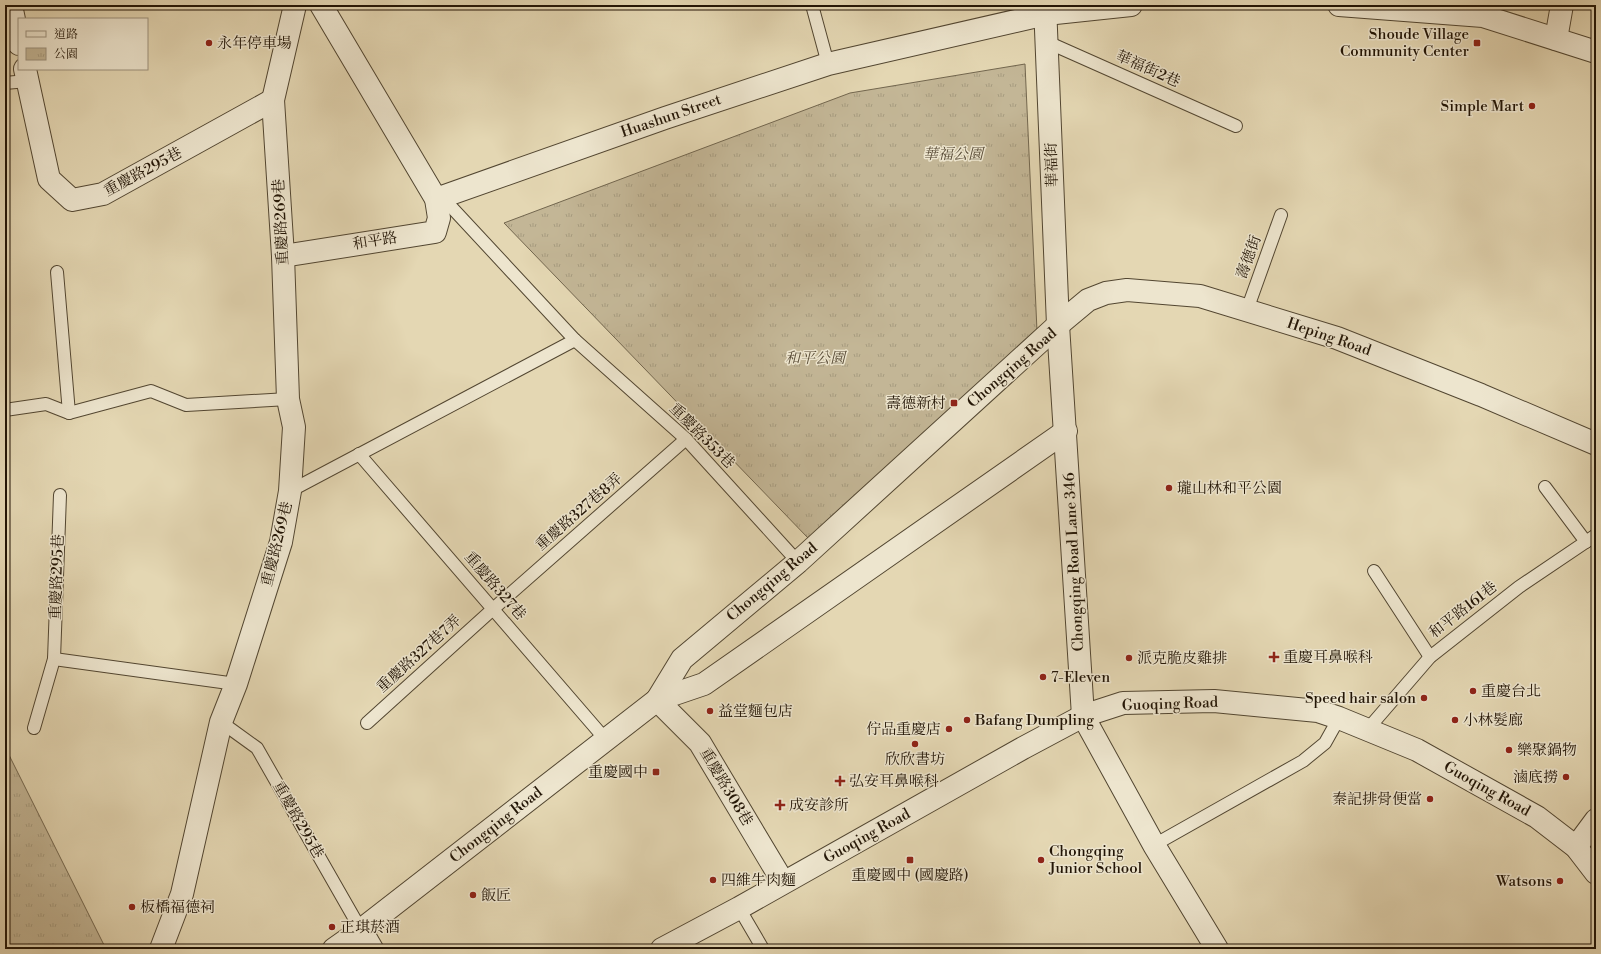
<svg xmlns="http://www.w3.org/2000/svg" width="1601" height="954" font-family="'Libre Bodoni','Noto Serif TC',serif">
	<defs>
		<pattern id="park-tufts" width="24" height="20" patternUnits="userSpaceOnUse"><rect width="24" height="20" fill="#c3b696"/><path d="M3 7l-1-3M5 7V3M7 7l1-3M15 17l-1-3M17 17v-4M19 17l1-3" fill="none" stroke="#a79c80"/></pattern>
	</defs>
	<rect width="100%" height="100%" fill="#e4d7b3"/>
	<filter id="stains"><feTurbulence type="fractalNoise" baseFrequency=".005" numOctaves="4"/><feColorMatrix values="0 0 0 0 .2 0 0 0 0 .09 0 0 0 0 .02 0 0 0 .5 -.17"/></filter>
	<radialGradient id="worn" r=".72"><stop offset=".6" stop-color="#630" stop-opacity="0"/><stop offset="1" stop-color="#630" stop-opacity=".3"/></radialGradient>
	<g fill="url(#park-tufts)" stroke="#72664e">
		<polygon points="1025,64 1037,331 808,538 504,223 850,93"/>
		<polygon points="5,747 106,949 5,949"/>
	</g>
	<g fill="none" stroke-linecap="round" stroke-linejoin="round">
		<defs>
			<g id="service">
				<polyline points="812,5 828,64"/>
				<polyline points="1047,42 1236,126"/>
				<polyline points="5,83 27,81"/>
				<polyline points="442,197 575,340 686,439 798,562"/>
				<polyline points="57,272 69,413"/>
				<polyline points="1247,310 1281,215"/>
				<polyline points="5,410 46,404 69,413 151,391 186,405 288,399"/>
				<polyline points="359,454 606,740"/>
				<polyline points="1545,487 1586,542"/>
				<polyline points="290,491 575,340"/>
				<polyline points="1374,571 1430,657"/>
				<polyline points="54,659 236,684"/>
				<polyline points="221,722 257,748 361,930"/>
				<polyline points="367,723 493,609 686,439"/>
				<polyline points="34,728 54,659 60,495"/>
				<polyline points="1367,730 1430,657 1519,587 1596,535"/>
				<polyline points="1154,845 1303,761 1325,743 1339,718"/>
				<polyline points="739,908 763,949"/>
			</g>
			<g id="minor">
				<polyline points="11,5 19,44"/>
				<polyline points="1045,5 1058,325 1083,716 1154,845 1217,949"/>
				<polyline points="1339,5 1483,16 1596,52"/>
				<polyline points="1556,39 1562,5"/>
				<polyline points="25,69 49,179 72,200 103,194 273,100"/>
				<polyline points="436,199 665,118 828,64 1046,14 1131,5"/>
				<polyline points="283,256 435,232 439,218 436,199 321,5"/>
				<polyline points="657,700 682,659 798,562 1058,325 1088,300 1106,293 1127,290 1200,296 1337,338 1481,395 1596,444"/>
				<polyline points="657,700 700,743 783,882"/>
				<polyline points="1576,847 1596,820"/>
				<polyline points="361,930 372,949"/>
				<polyline points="161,949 182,894 221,722 236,684 281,542 290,491 294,427 288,399 283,256 273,100 295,5"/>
				<polyline points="334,949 361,930 657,700 704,684 1066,431"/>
				<polyline points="662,949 739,908 1023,748 1083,716 1123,703 1214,701 1318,711 1339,718 1417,750 1537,817 1576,847 1596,873"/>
			</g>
		</defs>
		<use href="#service" stroke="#524631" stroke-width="14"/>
		<use href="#minor" stroke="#524631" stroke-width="24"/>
		<use href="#service" stroke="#ede5ce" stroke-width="12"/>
		<use href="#minor" stroke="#ede5ce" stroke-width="22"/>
	</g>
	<g fill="#8f2418" stroke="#ede5ce" stroke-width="1.5">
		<circle cx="209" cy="43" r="4"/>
		<rect x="1473" y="39" width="8" height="8" rx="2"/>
		<circle cx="1532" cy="106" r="4"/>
		<rect x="950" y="399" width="8" height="8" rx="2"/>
		<circle cx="1169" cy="488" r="4"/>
		<path d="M1272 651h4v4h4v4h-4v4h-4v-4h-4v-4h4z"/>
		<circle cx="1129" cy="658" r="4"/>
		<circle cx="1043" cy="677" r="4"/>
		<circle cx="1473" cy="691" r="4"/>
		<circle cx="1424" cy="698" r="4"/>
		<circle cx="710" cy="711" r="4"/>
		<circle cx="967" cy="720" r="4"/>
		<circle cx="1455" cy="720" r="4"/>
		<circle cx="949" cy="729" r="4"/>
		<circle cx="915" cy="744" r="4"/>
		<circle cx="1509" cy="750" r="4"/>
		<rect x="652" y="768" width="8" height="8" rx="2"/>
		<circle cx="1566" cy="777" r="4"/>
		<path d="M838 775h4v4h4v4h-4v4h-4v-4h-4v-4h4z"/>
		<circle cx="1430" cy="799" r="4"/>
		<path d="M778 799h4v4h4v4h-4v4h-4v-4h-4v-4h4z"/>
		<rect x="906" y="856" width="8" height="8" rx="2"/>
		<circle cx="1041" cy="860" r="4"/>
		<circle cx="713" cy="880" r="4"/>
		<circle cx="1560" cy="881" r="4"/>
		<circle cx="473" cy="895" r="4"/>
		<circle cx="132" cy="907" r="4"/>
		<circle cx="332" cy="927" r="4"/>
	</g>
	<g text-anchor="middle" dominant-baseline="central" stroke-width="3" stroke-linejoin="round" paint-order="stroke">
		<g font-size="15" fill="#221506" stroke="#ede5ce" text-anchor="start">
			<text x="1469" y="34" text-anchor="end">Shoude Village<tspan x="1469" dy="17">Community Center</tspan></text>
			<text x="217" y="43">永年停車場</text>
			<text x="1524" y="106" text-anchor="end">Simple Mart</text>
			<text x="946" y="403" text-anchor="end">壽德新村</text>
			<text x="1177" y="488">瓏山林和平公園</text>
			<text x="1283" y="657">重慶耳鼻喉科</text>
			<text x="1137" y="658">派克脆皮雞排</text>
			<text x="1051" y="677">7-Eleven</text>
			<text x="1481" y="691">重慶台北</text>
			<text x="1416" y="698" text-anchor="end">Speed hair salon</text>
			<text x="718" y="711">益堂麵包店</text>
			<text x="975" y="720">Bafang Dumpling</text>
			<text x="1463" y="720">小林髮廊</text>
			<text x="941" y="729" text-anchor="end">佇品重慶店</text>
			<text x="1517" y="750">樂聚鍋物</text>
			<text x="915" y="759" text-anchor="middle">欣欣書坊</text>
			<text x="648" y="772" text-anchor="end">重慶國中</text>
			<text x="1558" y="777" text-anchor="end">滷底撈</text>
			<text x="849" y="781">弘安耳鼻喉科</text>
			<text x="1422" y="799" text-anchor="end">秦記排骨便當</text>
			<text x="789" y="805">成安診所</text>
			<text x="1049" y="851">Chongqing<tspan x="1049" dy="17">Junior School</tspan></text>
			<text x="910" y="875" text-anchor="middle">重慶國中 (國慶路)</text>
			<text x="721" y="880">四維牛肉麵</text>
			<text x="1552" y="881" text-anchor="end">Watsons</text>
			<text x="481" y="895">飯匠</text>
			<text x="140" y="907">板橋福德祠</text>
			<text x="340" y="927">正琪菸酒</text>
		</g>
		<g font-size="15" fill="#221506" stroke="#ede5ce">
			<text transform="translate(1148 69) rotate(24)">華福街2巷</text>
			<text transform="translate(671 116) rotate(-19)">Huashun Street</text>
			<text transform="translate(1052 165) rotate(-92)">華福街</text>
			<text transform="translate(143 172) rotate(-28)">重慶路295巷</text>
			<text transform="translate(281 222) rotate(-93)">重慶路269巷</text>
			<text transform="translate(375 241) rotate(-9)">和平路</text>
			<text transform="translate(1249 257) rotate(-70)">壽德街</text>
			<text transform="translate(1329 337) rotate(19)">Heping Road</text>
			<text transform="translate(1012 368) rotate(-41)">Chongqing Road</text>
			<text transform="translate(702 436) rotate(45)">重慶路353巷</text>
			<text transform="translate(579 512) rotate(-41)">重慶路327巷8弄</text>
			<text transform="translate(277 544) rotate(-76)">重慶路269巷</text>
			<text transform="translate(1074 562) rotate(-93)">Chongqing Road Lane 346</text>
			<text transform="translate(57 577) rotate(-88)">重慶路295巷</text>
			<text transform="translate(772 582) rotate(-40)">Chongqing Road</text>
			<text transform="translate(495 586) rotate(49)">重慶路327巷</text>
			<text transform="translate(1463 610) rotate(-38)">和平路161巷</text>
			<text transform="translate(419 654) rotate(-42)">重慶路327巷7弄</text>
			<text transform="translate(1170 704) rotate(-2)">Guoqing Road</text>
			<text transform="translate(726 787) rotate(59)">重慶路308巷</text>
			<text transform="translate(1487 789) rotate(29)">Guoqing Road</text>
			<text transform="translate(298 820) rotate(60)">重慶路295巷</text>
			<text transform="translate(496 825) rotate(-38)">Chongqing Road</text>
			<text transform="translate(867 836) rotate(-29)">Guoqing Road</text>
		</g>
		<g font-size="15" font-style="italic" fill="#5a4d38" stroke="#ede5ce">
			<text x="953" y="154">華福公園</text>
			<text x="815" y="358">和平公園</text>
		</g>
	</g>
	<rect width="1601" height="954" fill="none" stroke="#e4d7b3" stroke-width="20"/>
	<rect x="6" y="6" width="1589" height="942" fill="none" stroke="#221506" stroke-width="2"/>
	<rect x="10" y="10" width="1581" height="934" fill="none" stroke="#221506"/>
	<rect x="18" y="18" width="130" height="52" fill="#ede5ce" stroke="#9c927e"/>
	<rect x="26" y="31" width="20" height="6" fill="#ede5ce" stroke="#9c927e"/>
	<text x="54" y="38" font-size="12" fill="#221506">道路</text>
	<rect x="26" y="48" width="20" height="12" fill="url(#park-tufts)" stroke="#9c927e"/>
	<text x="54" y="58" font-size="12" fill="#221506">公園</text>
	<rect width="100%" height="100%" filter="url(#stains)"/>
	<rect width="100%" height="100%" fill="url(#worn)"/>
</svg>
